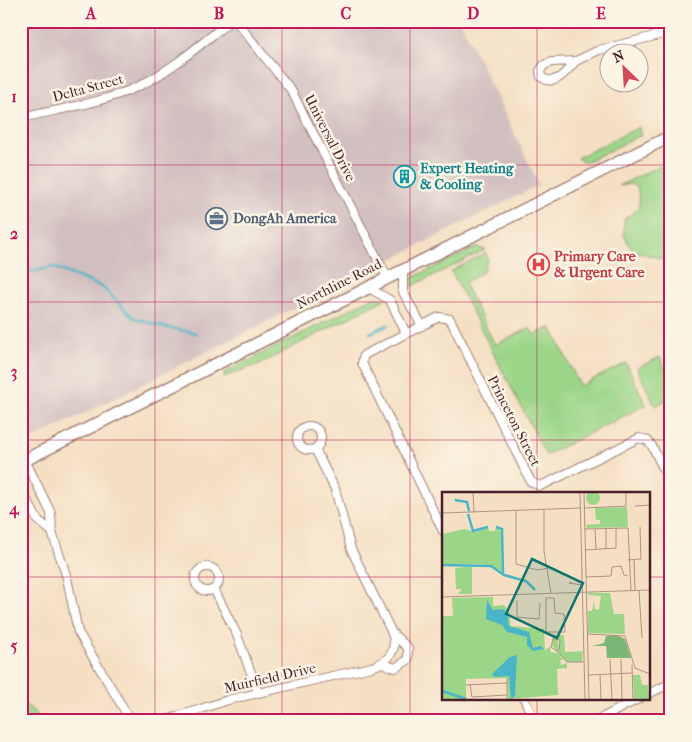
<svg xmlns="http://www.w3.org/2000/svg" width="692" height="742" font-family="'IM FELL French Canon',serif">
	<rect width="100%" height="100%" fill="#fcf5e5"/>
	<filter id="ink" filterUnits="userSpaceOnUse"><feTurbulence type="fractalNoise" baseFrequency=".02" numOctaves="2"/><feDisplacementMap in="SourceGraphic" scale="10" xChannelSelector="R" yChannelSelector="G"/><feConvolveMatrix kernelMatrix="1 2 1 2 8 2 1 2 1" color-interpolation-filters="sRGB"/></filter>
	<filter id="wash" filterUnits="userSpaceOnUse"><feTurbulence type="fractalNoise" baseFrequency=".0096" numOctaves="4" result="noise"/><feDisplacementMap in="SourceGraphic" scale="20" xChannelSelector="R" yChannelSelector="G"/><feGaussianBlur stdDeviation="1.12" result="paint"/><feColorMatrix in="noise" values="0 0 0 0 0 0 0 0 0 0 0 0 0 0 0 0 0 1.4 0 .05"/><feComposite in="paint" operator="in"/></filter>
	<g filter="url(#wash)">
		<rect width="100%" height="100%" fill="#f4dfc2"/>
		<polygon fill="#d2bfc0" points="21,21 460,21 539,185 21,445"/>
		<g fill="#9bd588" stroke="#727a5a">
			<polygon points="639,127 641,135 584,163 577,158"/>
			<path d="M660,166L668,178L663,182L671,200V269L669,270L665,260L632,250L624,235V219C641,209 641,206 637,187L631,184L618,186Z"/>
			<polygon points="477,247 485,250 406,289 410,279"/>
			<polygon points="486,253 488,259 483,272 464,283 495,345 530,328 534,335 551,327 580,386 626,363 646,405 546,455 451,271"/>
			<polygon points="372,298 385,299 262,363 224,377 224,373"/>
			<polygon points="660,357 671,378 671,398 655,406 637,368"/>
			<polygon points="21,701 38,715 40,721 21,721"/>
		</g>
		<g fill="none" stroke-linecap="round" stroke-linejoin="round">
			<g stroke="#4bb5c8" stroke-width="2.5">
				<polyline points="21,274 53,267 102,287 134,318 163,327 196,333"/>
				<polyline points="370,333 388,325"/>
			</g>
		</g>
	</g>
	<g filter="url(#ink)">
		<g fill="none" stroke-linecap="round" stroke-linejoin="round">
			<defs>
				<g id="minor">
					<polyline points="236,21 291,90 387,277"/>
					<path d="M576,61C567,70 556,88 541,77L540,71L544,65L552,62L576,61L599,50L671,32"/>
					<path d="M21,118C60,109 103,103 139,86C173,69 201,44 230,21"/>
					<polyline points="403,269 403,292 422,326"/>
					<polyline points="367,287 390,300 406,333"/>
					<circle cx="309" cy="438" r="12"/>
					<polyline points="21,489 37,519 52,532 51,513 25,460"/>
					<polyline points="443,531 362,363 364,355 439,317 450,319 531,482 540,486 545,484 639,438 647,440 652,446 671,484"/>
					<polyline points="52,532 67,578 78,632 131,721"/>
					<circle cx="207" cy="579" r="12"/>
					<polyline points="214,589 237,635 258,692"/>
					<polyline points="382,663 395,668 408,660 408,648 392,633"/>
					<polyline points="648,694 671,683"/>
					<polyline points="524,698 534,721"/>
					<path d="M164,721L228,700L372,667C389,661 398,651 392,633L351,549L335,489L315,449"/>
					<polyline points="596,721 640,698"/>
				</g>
				<polyline id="secondary" points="21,462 671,136"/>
			</defs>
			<use href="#minor" stroke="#9f7f76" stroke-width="10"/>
			<use href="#secondary" stroke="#9f7f76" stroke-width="14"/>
			<use href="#minor" stroke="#fff" stroke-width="8"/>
			<use href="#secondary" stroke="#fff" stroke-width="11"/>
		</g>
	</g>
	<path fill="none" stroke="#c2185b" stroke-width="1" stroke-opacity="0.55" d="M155,21V721M282,21V721M410,21V721M537,21V493M21,165H671M21,302H671M21,440H671M21,577H443M648,577H671M537,698V721"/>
	<defs>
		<symbol id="building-ring" viewBox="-11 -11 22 22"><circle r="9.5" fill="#fcf5e5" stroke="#0f9aa8" stroke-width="1.5"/><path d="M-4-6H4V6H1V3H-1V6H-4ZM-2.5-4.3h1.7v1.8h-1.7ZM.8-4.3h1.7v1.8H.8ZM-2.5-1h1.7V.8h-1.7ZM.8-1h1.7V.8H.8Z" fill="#0f9aa8"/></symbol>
		<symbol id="office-ring" viewBox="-11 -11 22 22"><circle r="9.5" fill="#fcf5e5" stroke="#5c6f8a" stroke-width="1.5"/><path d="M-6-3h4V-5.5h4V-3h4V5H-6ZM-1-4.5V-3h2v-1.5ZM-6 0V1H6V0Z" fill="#5c6f8a"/></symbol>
		<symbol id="hospital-ring" viewBox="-11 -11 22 22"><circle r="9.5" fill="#fcf5e5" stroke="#e0444e" stroke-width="1.5"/><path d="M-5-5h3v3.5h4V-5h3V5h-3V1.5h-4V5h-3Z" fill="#e0444e"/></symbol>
	</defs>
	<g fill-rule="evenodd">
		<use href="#building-ring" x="392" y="164" width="25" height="25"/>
		<use href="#office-ring" x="204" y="206" width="25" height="25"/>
		<use href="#hospital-ring" x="526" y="252" width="25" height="25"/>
	</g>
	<g text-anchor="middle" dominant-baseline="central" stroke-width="5" stroke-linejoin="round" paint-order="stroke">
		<g font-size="14" fill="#4a1f2b" stroke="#fcf5e5">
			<text transform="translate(88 88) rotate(-15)">Delta Street</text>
			<text transform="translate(330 138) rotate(63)">Universal Drive</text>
			<text transform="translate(339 284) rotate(-27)">Northline Road</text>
			<text transform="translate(514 421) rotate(63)">Princeton Street</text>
			<text transform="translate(270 678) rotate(-13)">Muirfield Drive</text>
		</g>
		<g font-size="14" font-weight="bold" fill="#0d838f" stroke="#fcf5e5" text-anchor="start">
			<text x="420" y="168">Expert Heating<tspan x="420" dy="16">&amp; Cooling</tspan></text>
		</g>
		<g font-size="14" font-weight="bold" fill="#4e5e75" stroke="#fcf5e5" text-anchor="start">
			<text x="233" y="218">DongAh America</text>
		</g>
		<g font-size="14" font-weight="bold" fill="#be3a42" stroke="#fcf5e5" text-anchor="start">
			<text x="554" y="256">Primary Care<tspan x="554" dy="16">&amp; Urgent Care</tspan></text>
		</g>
	</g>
	<g transform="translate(442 492)">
		<rect width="208" height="208" fill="#f4dfc2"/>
		<path d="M144 6a7 7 0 1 1 14 0a7 7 0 1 1-14 0ZM185,15L186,35L145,36L144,33L158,32V28H154L153,16ZM54,35L59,39L60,79L40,72H0V42L23,37L33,40L46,36L47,39H53ZM30,74V102H16L20,97H14L13,76ZM146,101H168L172,122H182L183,142L146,141V119H150L152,109L153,117L157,118L159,104L146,103V110ZM51,105V114L62,113L67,119L69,134L102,137L103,158L109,154L108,160L116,161L110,153L111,148L116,147L117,160L118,148L116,146L110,148V143H122L123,160L141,159L140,170H125L116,161L121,168H118L119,173L125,171V176L115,177L116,203L66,207L65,186L24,187V207H0V124H11L10,106ZM191,183H198L200,193H206L207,207H192Z" fill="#9bd588"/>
		<path d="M174,143L183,147L189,166H165L164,154H150L162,151L164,144Z" fill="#7cb674"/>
		<path d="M45,108L51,118L61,117L65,121L67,134L87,140L91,156L99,154L102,157L91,159L85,153V145L65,140L60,133L44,127ZM75,163L73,204L69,207L67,184L52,185L50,182L68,165Z" fill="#4bb5c8"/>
		<path fill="none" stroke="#4bb5c8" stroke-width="2.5" d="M13,8L25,10L27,19M26,22L31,39L46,35M54,35L60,37L61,81M0,73L49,74L62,83L84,89L93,98M0,199L24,207"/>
		<path fill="none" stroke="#b09286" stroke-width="1" d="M31,0L32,20M138,0L143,207M142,0L147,207M193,14L208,13M142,16L184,14V0M102,18V59L109,101M74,19V72L95,78L106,76M0,21L139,16M164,36V57M143,37L186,36L189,98M153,37L154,57M143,58L174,56V37M192,67L193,98M186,68L199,67L198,35M144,85L169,84L170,75L179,74L182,83L186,84M130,91H127L140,93M197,99L200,146M0,105L208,98M104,106H112L113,121L122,122L123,140H104ZM75,108V125L97,127M97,127L98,111M145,142L183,144L193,176L208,182M116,160L109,155L111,147L118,148L117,159M117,161L125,170H142M168,167L170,207M179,167L180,207M190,173L191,207M158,182L159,207M146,183L190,181M65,186V207M28,192L30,205L65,203M24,193L65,191"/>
		<path fill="#0f766e" fill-opacity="0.15" stroke="#0f766e" stroke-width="2.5" d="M90,67L141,91L115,146L64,122Z"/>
		<rect width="208" height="208" fill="none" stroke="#4a1f2b" stroke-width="2.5"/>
	</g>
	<rect width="692" height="742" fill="none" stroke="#fcf5e5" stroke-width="55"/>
	<g transform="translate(624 68) rotate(335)"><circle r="24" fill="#fcf5e5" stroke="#b59f9b"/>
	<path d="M0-4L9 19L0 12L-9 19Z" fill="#d1495b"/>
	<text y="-8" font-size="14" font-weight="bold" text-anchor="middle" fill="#4a1f2b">N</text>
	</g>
	<rect x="28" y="28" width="636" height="686" fill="none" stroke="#c2185b" stroke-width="2"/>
	<g font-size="16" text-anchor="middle" font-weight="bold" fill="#c2185b">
		<text x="91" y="19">A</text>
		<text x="219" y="19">B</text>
		<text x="346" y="19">C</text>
		<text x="473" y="19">D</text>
		<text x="601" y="19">E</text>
		<text x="14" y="102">1</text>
		<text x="14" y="239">2</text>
		<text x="14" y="377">3</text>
		<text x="14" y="514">4</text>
		<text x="14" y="651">5</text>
	</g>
</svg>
